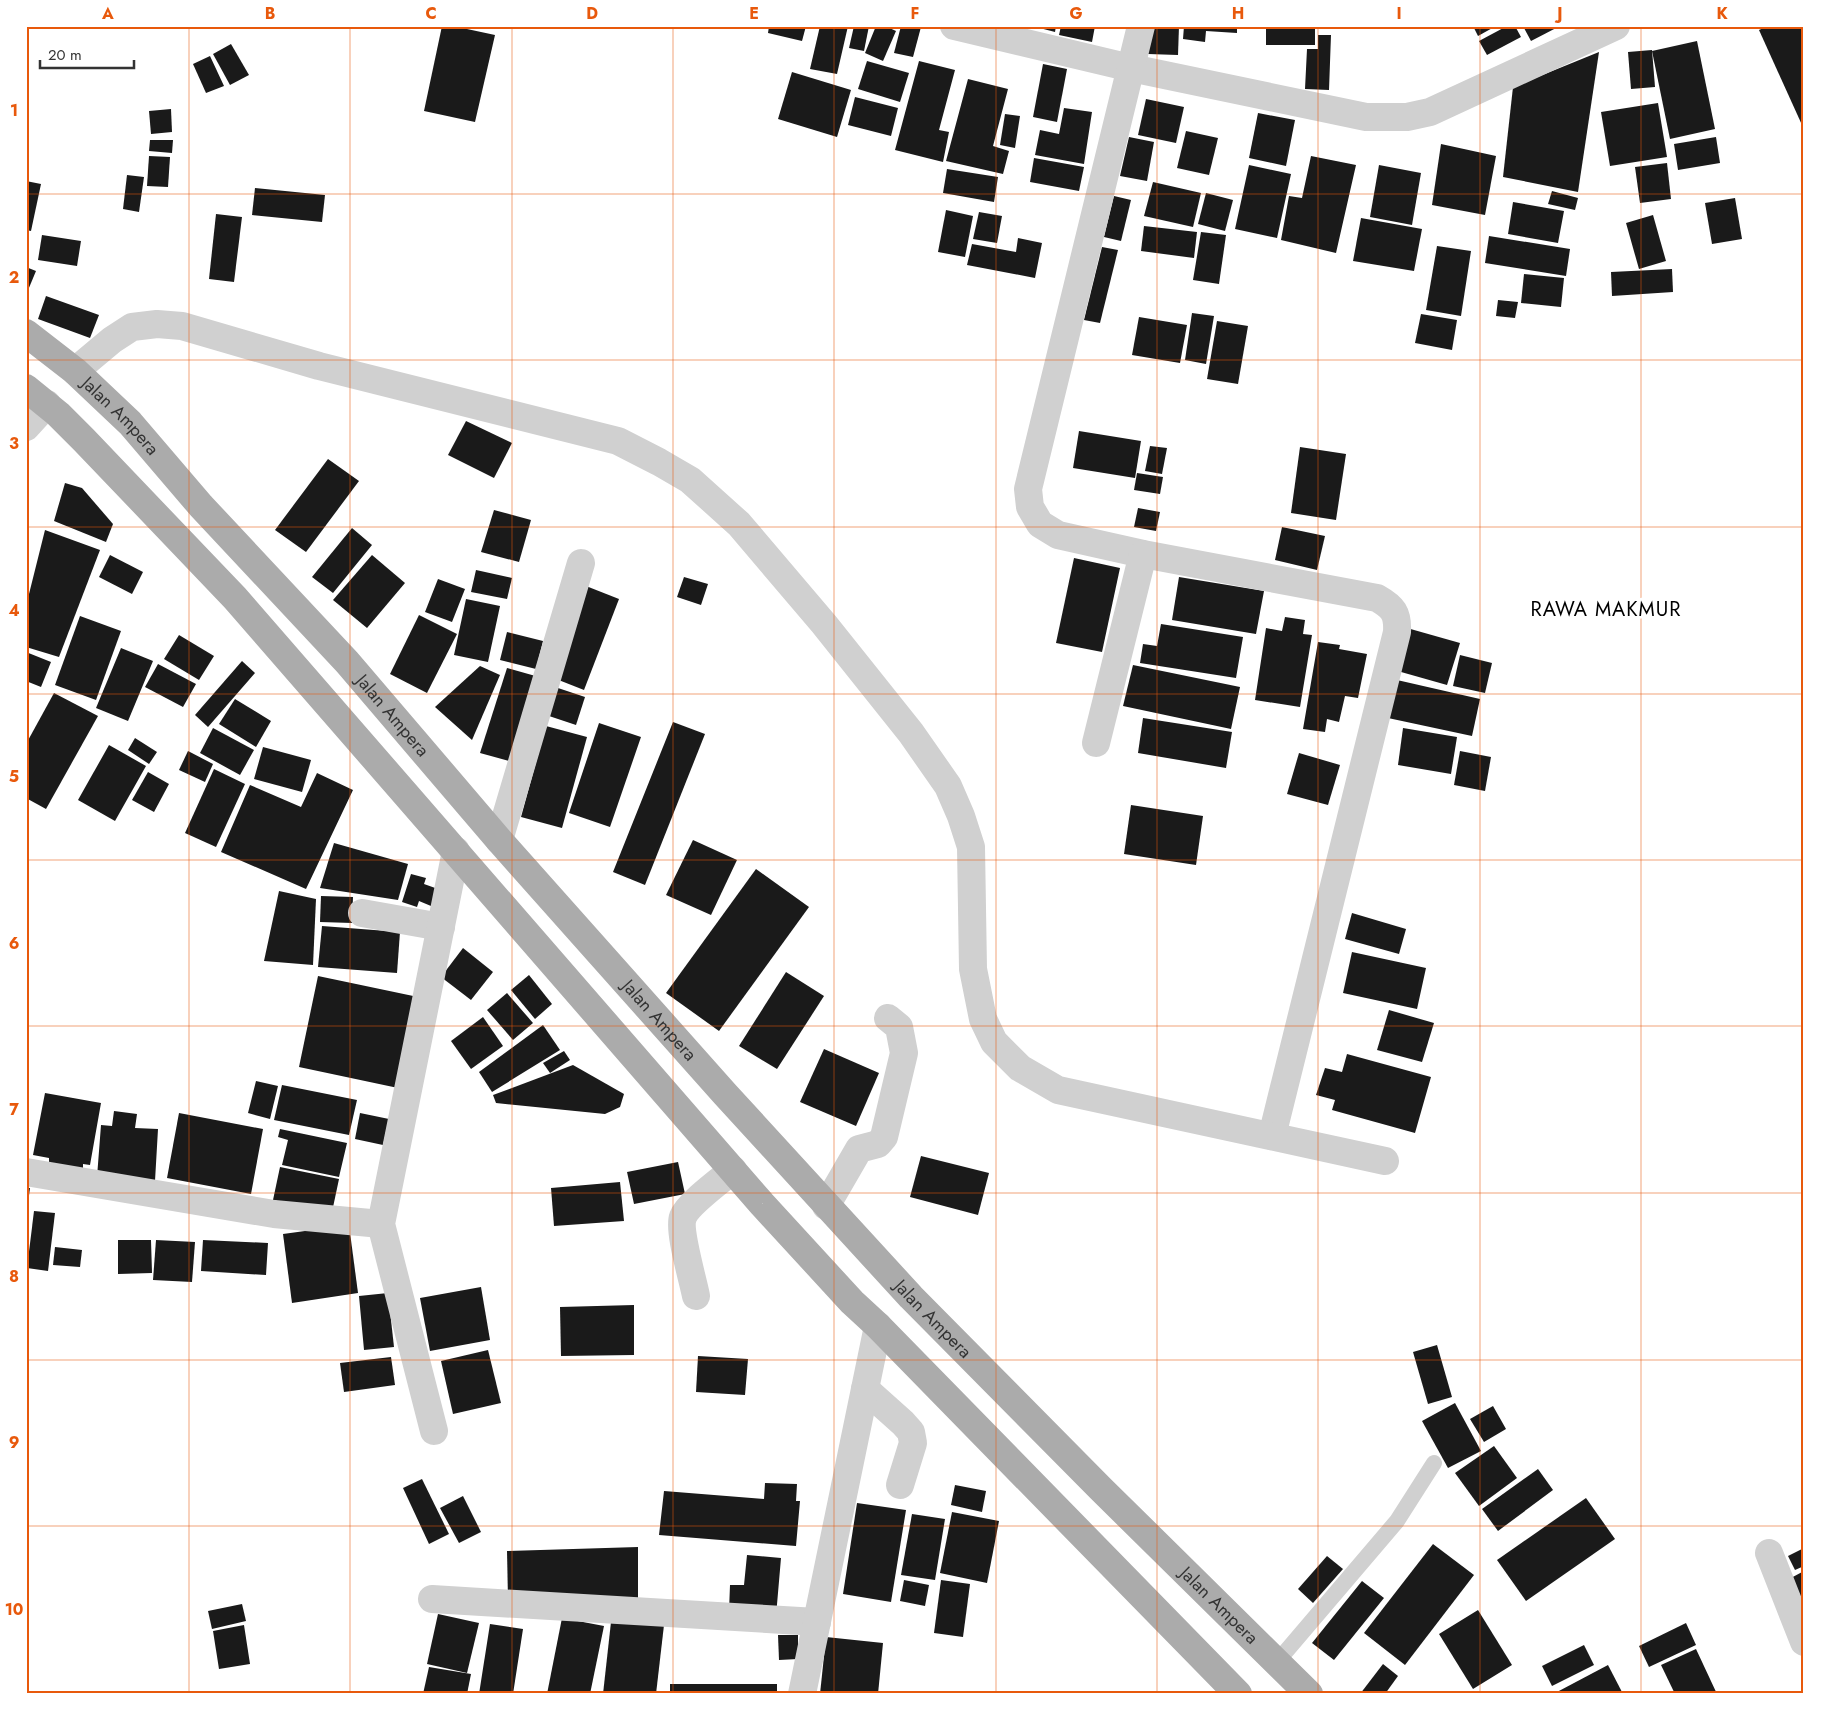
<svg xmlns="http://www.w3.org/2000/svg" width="1830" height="1720" font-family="Jost,sans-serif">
	<rect width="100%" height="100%" fill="#fff"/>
	<g fill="#1a1a1a">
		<polygon points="442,26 453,26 495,35 475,122 424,111"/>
		<polygon points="769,26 806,26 802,41 768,33"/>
		<polygon points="820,26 848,26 837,74 810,69"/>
		<polygon points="854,26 869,26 864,51 849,48"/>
		<polygon points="876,26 885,26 896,31 883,61 865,53"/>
		<polygon points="901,26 921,27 913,57 894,53"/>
		<polygon points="1032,26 1056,26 1055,32"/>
		<polygon points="1061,26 1095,26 1092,42 1059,35"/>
		<polygon points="1150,26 1179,26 1178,55 1148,54"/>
		<polygon points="1184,26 1237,26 1237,33 1206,31 1205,42 1183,39"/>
		<rect x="1266" y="26" width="49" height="19"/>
		<polygon points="1473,26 1496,26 1478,36"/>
		<polygon points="1507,26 1515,26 1521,37 1487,55 1479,41"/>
		<polygon points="1523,26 1560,26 1531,41"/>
		<polygon points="1768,26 1800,26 1804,35 1804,124 1802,125 1759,30"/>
		<polygon points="1318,35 1331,35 1329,90 1305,89 1307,49 1318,49"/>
		<polygon points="1697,41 1715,129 1670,139 1652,51"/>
		<polygon points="231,44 249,75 230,85 213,54"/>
		<polygon points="1652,50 1655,87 1631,89 1628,52"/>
		<polygon points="1599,52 1578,192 1503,177 1513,87"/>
		<polygon points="210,56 224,86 206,93 193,64"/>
		<polygon points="867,61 909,73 900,102 858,89"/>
		<polygon points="919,61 955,70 939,130 949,132 943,162 895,150"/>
		<polygon points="1043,64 1067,69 1057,122 1033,117"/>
		<polygon points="792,72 851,90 837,137 778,119"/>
		<polygon points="968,79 1008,89 993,146 1009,151 1003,174 946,161"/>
		<polygon points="855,97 898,108 891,136 848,125"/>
		<polygon points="1146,99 1184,107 1176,143 1138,135"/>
		<polygon points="1658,103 1667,157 1610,166 1601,112"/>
		<polygon points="1064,108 1092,112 1084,164 1035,155 1040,130 1059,134"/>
		<polygon points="171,109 172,132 151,134 149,111"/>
		<polygon points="1258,113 1295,120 1286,166 1249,158"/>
		<polygon points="1005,114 1020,116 1015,148 1000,145"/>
		<polygon points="1186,131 1218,138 1209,175 1177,168"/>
		<polygon points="1129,137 1154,142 1147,181 1120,176"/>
		<polygon points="1716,137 1720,163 1678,170 1674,144"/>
		<polygon points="150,140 173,140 172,153 149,151"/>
		<polygon points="1441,144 1496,156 1485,215 1432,205"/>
		<polygon points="149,156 170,157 168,187 147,186"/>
		<polygon points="1311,156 1356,165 1336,253 1281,240 1289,196 1302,198"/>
		<polygon points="1034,158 1084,167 1079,191 1030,182"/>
		<polygon points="1667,163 1671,199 1640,203 1635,167"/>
		<polygon points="1249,165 1291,174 1277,238 1235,229"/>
		<polygon points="1379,165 1421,173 1412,225 1370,217"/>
		<polygon points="947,169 998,177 994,202 943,193"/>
		<polygon points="127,175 144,177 139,212 123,209"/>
		<polygon points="26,181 41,184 31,231 26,230"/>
		<polygon points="1153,182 1201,193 1193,227 1144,216"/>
		<polygon points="255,188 325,195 322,222 252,215"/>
		<polygon points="1552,191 1578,198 1575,210 1548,204"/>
		<polygon points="1206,193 1233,200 1225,231 1198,224"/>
		<polygon points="1114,196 1131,200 1121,241 1104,237"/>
		<polygon points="1735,198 1742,239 1712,244 1705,203"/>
		<polygon points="1513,202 1564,211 1558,243 1508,234"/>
		<polygon points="946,210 973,216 965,257 938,252"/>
		<polygon points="979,212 1002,216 997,243 973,239"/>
		<polygon points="216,214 242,217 234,282 209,279"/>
		<polygon points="1653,215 1666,261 1639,269 1626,223"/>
		<polygon points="1361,218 1422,229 1414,271 1353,261"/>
		<polygon points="1144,226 1197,232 1194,258 1141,251"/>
		<polygon points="1201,232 1226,235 1219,284 1193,280"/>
		<polygon points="42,235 81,241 77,266 38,260"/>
		<polygon points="1489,236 1570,249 1566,276 1485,263"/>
		<polygon points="1018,238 1042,243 1035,278 967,265 972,244 1016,252"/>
		<polygon points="1437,246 1471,251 1461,316 1426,310"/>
		<polygon points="1102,247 1118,250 1100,323 1084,320"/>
		<polygon points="26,267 36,271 26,295"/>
		<polygon points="1672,269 1673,292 1612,296 1611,272"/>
		<polygon points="1524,274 1564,278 1561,307 1521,303"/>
		<polygon points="46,296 99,315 90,338 38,319"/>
		<polygon points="1498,300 1518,302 1515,318 1496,316"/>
		<polygon points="1192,313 1214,316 1206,364 1185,360"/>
		<polygon points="1421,314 1457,320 1452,350 1415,343"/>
		<polygon points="1139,317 1187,325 1180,363 1132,355"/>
		<polygon points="1217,321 1248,326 1238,384 1207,379"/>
		<polygon points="466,421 512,443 494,478 448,455"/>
		<polygon points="1079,431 1141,441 1135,478 1073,468"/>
		<polygon points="1150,446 1167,448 1162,474 1145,471"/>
		<polygon points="1300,447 1346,454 1336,520 1291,513"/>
		<polygon points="328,459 359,481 306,552 275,530"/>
		<polygon points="1137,473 1163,477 1160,494 1134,490"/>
		<polygon points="65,483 82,488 113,524 106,542 54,521"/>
		<polygon points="1138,508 1160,512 1156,531 1134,527"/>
		<polygon points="494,510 531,520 519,562 481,552"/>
		<polygon points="1282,527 1325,536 1317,570 1275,560"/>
		<polygon points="352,528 372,545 333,593 312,577"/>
		<polygon points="45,530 100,550 59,657 26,647 26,606"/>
		<polygon points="110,555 143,572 132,594 99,577"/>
		<polygon points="372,555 405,583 367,628 333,600"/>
		<polygon points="1074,558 1120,568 1102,652 1056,643"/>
		<polygon points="476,570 512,578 507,599 471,592"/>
		<polygon points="684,577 708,584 701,605 677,597"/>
		<polygon points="1179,577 1264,591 1256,634 1172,620"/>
		<polygon points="438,579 465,589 452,622 425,612"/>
		<polygon points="586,586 619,599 584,690 551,677"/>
		<polygon points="466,599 500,606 488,662 454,655"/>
		<polygon points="419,615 457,634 427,693 390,674"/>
		<polygon points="80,616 121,631 96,700 55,685"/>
		<polygon points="1285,617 1305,620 1303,634 1312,635 1300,707 1255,700 1266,628 1282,631"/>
		<polygon points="1161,624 1243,637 1236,678 1140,663 1143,644 1157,646"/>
		<polygon points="1407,628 1460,643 1447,685 1394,670"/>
		<polygon points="507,632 543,641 536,669 500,660"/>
		<polygon points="179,635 214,656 199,680 164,659"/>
		<polygon points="1318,642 1340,645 1339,649 1367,654 1358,698 1345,696 1339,722 1327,719 1325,732 1303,729"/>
		<polygon points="121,648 153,661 128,721 96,708"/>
		<polygon points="26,652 51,662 41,687 26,681"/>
		<polygon points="1460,655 1492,663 1485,693 1453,686"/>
		<polygon points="242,661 255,673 208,727 195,715"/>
		<polygon points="158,664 196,684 183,707 145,687"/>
		<polygon points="1133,665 1240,687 1231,729 1123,706"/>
		<polygon points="480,666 500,675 472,740 435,707"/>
		<polygon points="507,668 539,677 513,762 480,753"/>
		<polygon points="1397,680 1480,699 1472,736 1388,718"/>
		<polygon points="552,686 585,697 576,725 543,714"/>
		<polygon points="54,693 98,716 46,809 26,798 26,744"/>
		<polygon points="235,699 271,721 256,747 219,724"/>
		<polygon points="1143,718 1232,732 1226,768 1138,753"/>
		<polygon points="673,722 705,734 645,885 613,872"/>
		<polygon points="599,723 641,737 610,827 569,813"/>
		<polygon points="546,726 587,737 562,828 521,817"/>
		<polygon points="213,728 254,750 240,775 200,753"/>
		<polygon points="1403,728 1457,737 1451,774 1398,765"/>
		<polygon points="135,738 157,752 149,764 128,750"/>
		<polygon points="109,745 146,766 115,821 78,800"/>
		<polygon points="263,747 311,760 302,792 254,779"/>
		<polygon points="188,751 213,764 205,782 179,770"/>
		<polygon points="1460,751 1491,757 1485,791 1454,785"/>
		<polygon points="1299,753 1340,765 1328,805 1287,794"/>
		<polygon points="214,769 245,784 216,847 185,833"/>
		<polygon points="148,772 169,784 154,812 132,800"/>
		<polygon points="317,773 353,790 306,889 221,852 250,785 301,807"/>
		<polygon points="1131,805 1203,816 1196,865 1124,854"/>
		<polygon points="693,840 737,860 711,915 666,895"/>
		<polygon points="334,843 408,864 398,900 320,888"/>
		<polygon points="756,869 809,907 719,1031 666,993"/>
		<polygon points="411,874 426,878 424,884 438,889 431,906 419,901 417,907 402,902"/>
		<polygon points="279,891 316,899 313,965 264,961"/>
		<polygon points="321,896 353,897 352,923 320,922"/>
		<polygon points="1352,913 1406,929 1399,954 1345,939"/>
		<polygon points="322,926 400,932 397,973 318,967"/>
		<polygon points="463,948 493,972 471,1000 441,977"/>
		<polygon points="1352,952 1426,968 1417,1009 1343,993"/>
		<polygon points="786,972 824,996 777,1069 739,1046"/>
		<polygon points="529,975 552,1004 535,1019 511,990"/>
		<polygon points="318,976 418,997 398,1088 299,1067"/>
		<polygon points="507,993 533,1023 513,1040 487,1010"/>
		<polygon points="1389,1010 1434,1023 1422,1062 1377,1050"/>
		<polygon points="483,1017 503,1046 471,1069 451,1041"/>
		<polygon points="543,1025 560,1050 492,1092 479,1072"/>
		<polygon points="824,1049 879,1073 856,1126 800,1102"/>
		<polygon points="564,1051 570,1060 550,1073 543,1063"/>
		<polygon points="1347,1054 1431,1077 1415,1133 1332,1110 1335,1100 1316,1095 1325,1068 1342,1072"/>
		<polygon points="573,1065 624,1094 620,1107 605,1114 496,1103 493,1095"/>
		<polygon points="256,1081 278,1086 270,1119 248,1113"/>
		<polygon points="282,1085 357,1100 349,1135 274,1120"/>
		<polygon points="45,1093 101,1103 90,1165 83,1164 83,1173 49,1173 49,1158 33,1155"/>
		<polygon points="114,1111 137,1114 135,1128 158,1129 155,1181 97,1177 101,1125 112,1126"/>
		<polygon points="179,1113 263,1129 251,1194 167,1178"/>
		<polygon points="360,1113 389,1119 383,1145 355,1139"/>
		<polygon points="280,1129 347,1143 339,1177 282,1165 288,1140 278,1137"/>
		<polygon points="921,1156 989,1173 978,1215 910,1197"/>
		<polygon points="678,1162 685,1194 634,1204 627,1172"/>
		<polygon points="280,1167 339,1179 332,1212 273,1200"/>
		<polygon points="620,1182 624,1221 554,1226 551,1188"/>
		<polygon points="26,1188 30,1188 27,1210 26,1210"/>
		<polygon points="34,1211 55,1213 48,1271 27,1268"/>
		<polygon points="349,1225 358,1293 292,1303 283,1234"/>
		<polygon points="118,1240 151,1240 152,1273 118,1274"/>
		<polygon points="156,1240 195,1242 192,1282 153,1280"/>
		<polygon points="203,1240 268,1243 266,1275 201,1271"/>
		<polygon points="55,1247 82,1250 80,1267 53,1265"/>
		<polygon points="481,1287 490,1340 430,1351 420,1298"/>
		<polygon points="388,1293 394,1347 364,1350 359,1296"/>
		<polygon points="634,1305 634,1355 561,1356 560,1307"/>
		<polygon points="1437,1345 1452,1397 1428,1404 1413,1352"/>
		<polygon points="488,1350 501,1403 453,1414 441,1361"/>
		<polygon points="698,1356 748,1359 745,1395 696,1392"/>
		<polygon points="391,1357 395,1385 344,1392 340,1363"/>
		<polygon points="1455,1403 1481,1451 1448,1468 1422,1421"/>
		<polygon points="1493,1406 1506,1429 1484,1442 1470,1419"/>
		<polygon points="1494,1446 1517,1478 1479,1506 1455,1473"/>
		<polygon points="1538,1469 1553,1490 1498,1531 1482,1509"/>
		<polygon points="422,1479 449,1534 429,1544 403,1488"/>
		<polygon points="765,1483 797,1484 796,1501 800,1501 796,1546 659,1535 664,1491 764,1499"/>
		<polygon points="955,1485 986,1491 982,1512 951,1505"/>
		<polygon points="463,1496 481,1532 459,1543 440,1508"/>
		<polygon points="1586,1498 1615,1539 1526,1601 1497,1560"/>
		<polygon points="857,1503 906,1510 891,1602 843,1594"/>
		<polygon points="952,1512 999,1521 987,1583 940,1573"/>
		<polygon points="912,1514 945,1519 935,1580 901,1575"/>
		<polygon points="1433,1544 1474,1575 1405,1665 1364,1633"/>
		<polygon points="638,1547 638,1598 508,1600 507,1551"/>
		<polygon points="1804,1548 1804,1566 1795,1570 1788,1556"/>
		<polygon points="747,1555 781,1558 776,1616 729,1611 730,1585 744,1585"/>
		<polygon points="1327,1556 1343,1569 1313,1603 1298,1589"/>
		<polygon points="1804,1571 1804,1608 1789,1579"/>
		<polygon points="904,1580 929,1585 925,1606 900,1601"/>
		<polygon points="941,1580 970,1584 963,1637 934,1633"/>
		<polygon points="1362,1581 1384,1598 1334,1660 1312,1643"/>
		<polygon points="242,1604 246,1621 212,1629 208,1611"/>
		<polygon points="1478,1610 1512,1665 1473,1689 1439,1634"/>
		<polygon points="438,1614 479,1623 467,1673 427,1664"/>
		<polygon points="562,1618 604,1626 590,1694 547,1694"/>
		<polygon points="611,1622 664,1625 656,1694 603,1694"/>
		<polygon points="1686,1623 1696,1645 1649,1667 1639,1646"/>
		<polygon points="490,1624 523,1629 513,1694 479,1694"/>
		<polygon points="244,1625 250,1664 219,1669 213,1631"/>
		<polygon points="778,1635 798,1635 798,1659 779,1660"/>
		<polygon points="826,1637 883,1643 878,1694 820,1694"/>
		<polygon points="1584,1645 1594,1665 1552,1686 1542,1666"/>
		<polygon points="1696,1649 1717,1694 1675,1694 1661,1665"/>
		<polygon points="1383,1664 1398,1676 1385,1694 1360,1694"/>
		<polygon points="1608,1665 1623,1694 1558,1694 1557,1692"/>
		<polygon points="429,1667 471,1674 467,1694 423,1694"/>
		<rect x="670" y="1684" width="107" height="10"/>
	</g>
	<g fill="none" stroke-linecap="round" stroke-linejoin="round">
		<polyline stroke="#d0d0d0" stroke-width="16" points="1276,1663 1397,1521 1434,1463"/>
		<g stroke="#d0d0d0" stroke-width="28">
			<polyline points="954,26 1131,68 1366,117 1407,117 1430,112 1616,26"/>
			<path d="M1141,26L1028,489L1030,507L1040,524L1058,535L1143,554L1377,598C1393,607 1398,613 1397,632L1272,1136"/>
			<polyline points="75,371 112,340 132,327 157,324 182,326 319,366 618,441 659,462 690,480 739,524 824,624 911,733 948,786 961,816 971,847 973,969 983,1019 994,1042 1020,1068 1058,1090 1385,1161"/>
			<polyline points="26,427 47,404"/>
			<polyline points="1096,743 1143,554"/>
			<polyline points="499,840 581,563"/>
			<polyline points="362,913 441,927"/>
			<polyline points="26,1172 274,1214 381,1224"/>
			<polyline points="826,1206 859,1149 878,1144 884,1137 904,1053 899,1027 888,1018"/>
			<path d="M696,1296C693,1280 678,1230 683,1217C688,1204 721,1180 733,1170"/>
			<polyline points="865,1389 903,1423 911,1432 913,1443 900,1485"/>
			<polyline points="434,1431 381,1224 456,851"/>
			<polyline points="1769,1553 1804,1642"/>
			<polyline points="432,1599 817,1622"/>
			<polyline points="802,1694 878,1326"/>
		</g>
		<g stroke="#ababab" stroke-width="28">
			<path id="s1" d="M26,333L75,371L130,423L201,506L347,662L499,840L725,1094L911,1297L1101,1489L1309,1694"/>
			<polyline points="26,388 58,414 84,440 235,598 762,1204 852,1302 878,1326 1238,1694"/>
		</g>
	</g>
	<path fill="none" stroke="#e8590c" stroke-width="1" stroke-opacity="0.55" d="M189,26V1694M350,26V1694M512,26V1694M673,26V1694M834,26V1694M996,26V1694M1157,26V1694M1318,26V1694M1480,26V1694M1641,26V1694M26,194H1804M26,360H1804M26,527H1804M26,694H1804M26,860H1804M26,1026H1804M26,1193H1804M26,1360H1804M26,1526H1804"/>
	<g text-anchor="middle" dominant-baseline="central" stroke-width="5" stroke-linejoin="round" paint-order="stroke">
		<g font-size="18" fill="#333" stroke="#fff">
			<text stroke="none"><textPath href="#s1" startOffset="126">Jalan Ampera</textPath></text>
			<text stroke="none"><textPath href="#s1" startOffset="531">Jalan Ampera</textPath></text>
			<text stroke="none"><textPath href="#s1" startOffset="936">Jalan Ampera</textPath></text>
			<text stroke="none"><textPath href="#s1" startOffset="1341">Jalan Ampera</textPath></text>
			<text stroke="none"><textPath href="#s1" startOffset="1746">Jalan Ampera</textPath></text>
		</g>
		<g font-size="20" letter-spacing="1" fill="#000" stroke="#fff">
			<text x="1606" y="609">RAWA MAKMUR</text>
		</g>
	</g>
	<rect width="1830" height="1720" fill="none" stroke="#ffffff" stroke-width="55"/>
	<path d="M40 60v8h94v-8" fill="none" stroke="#333333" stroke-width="2.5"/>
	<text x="48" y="60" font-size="15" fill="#333333" stroke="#ffffff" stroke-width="4" paint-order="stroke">20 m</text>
	<rect x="28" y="28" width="1774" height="1664" fill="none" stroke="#e8590c" stroke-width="2"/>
	<g font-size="16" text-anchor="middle" font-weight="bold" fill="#e8590c">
		<text x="108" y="19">A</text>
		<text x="270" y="19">B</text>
		<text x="431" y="19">C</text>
		<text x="592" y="19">D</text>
		<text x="754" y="19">E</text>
		<text x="915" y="19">F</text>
		<text x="1076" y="19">G</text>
		<text x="1238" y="19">H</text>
		<text x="1399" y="19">I</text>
		<text x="1560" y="19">J</text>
		<text x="1722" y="19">K</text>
		<text x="14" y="116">1</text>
		<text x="14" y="283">2</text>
		<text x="14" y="449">3</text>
		<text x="14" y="616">4</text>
		<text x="14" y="782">5</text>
		<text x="14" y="949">6</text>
		<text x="14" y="1115">7</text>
		<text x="14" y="1282">8</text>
		<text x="14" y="1448">9</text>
		<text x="14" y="1615">10</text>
	</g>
</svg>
